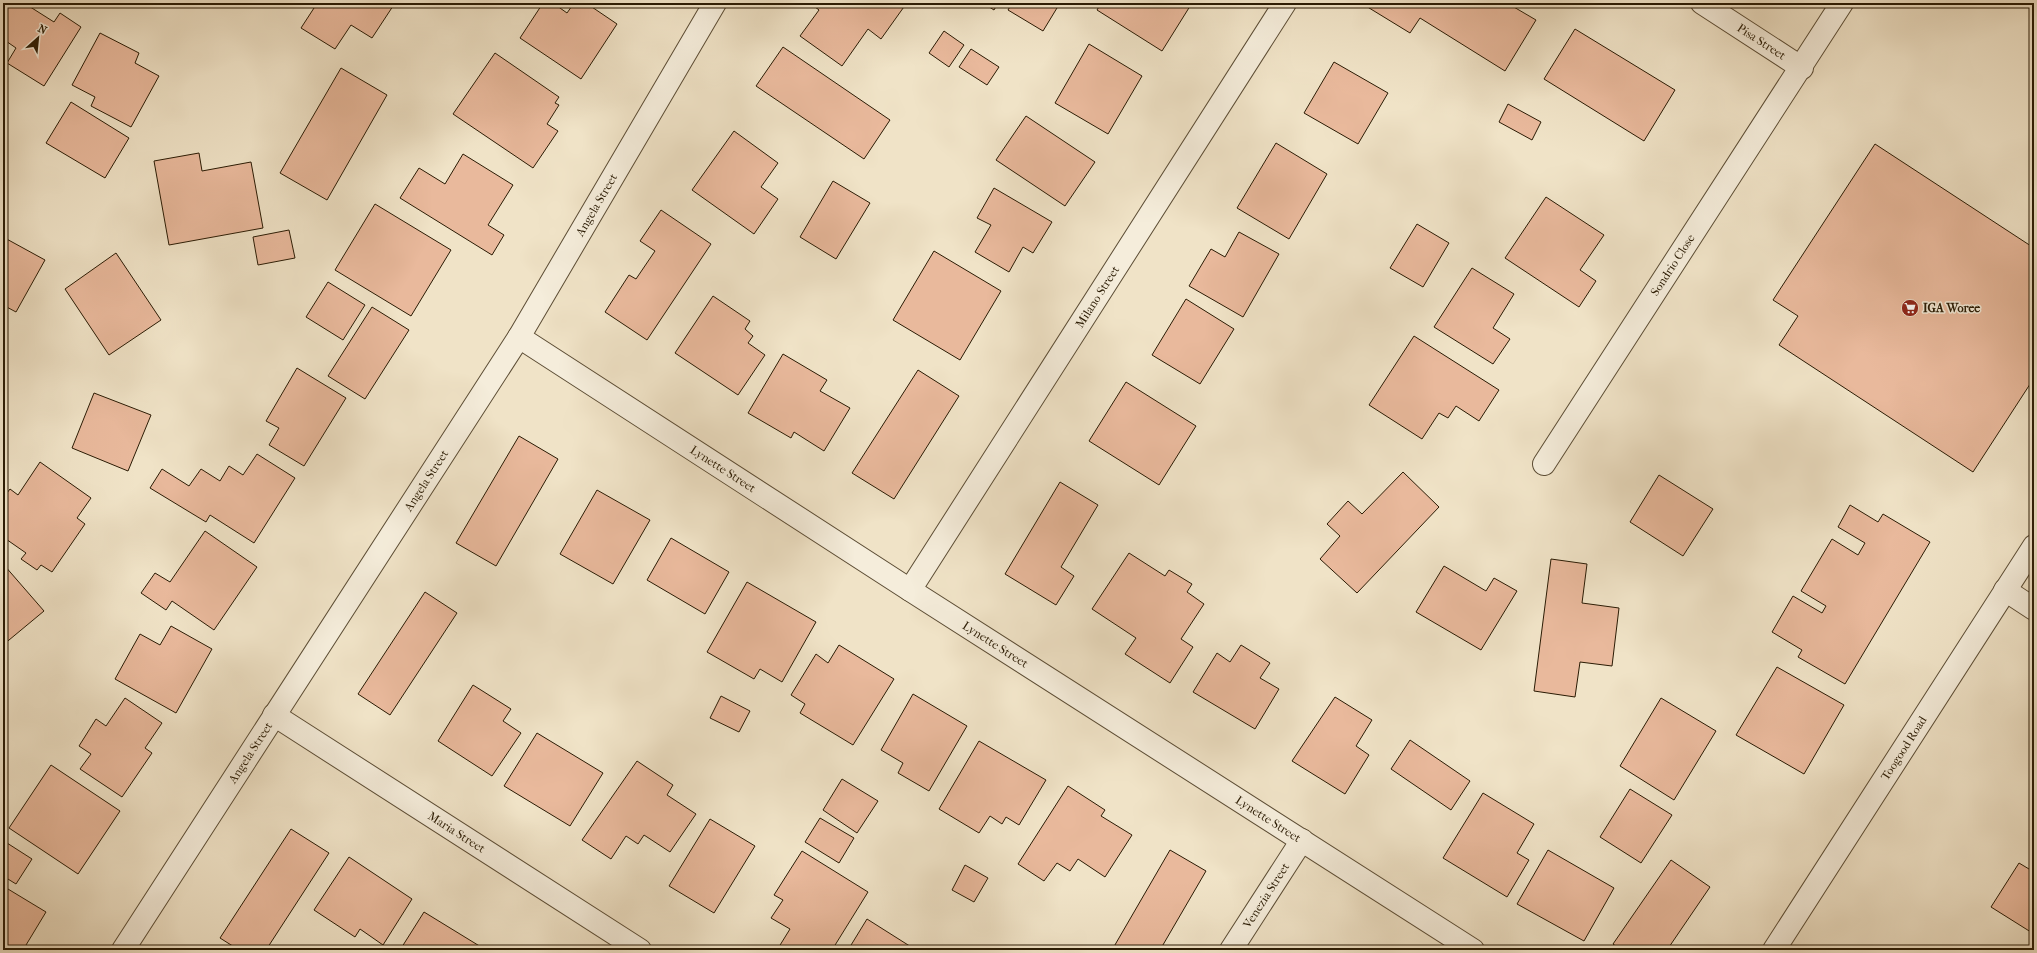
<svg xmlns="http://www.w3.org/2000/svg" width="2037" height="953" font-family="'IM FELL French Canon',serif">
	<rect width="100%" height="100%" fill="#f0e3c7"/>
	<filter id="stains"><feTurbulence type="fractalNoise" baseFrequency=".005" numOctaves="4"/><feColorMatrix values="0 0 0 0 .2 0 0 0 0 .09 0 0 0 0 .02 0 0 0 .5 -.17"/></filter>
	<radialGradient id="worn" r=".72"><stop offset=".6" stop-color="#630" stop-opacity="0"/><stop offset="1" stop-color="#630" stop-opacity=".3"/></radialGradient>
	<g fill="#e9b99c" stroke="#2a1b04">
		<polygon points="4,3 24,3 54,22 60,13 81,27 44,86 7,63 16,48 3,39"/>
		<polygon points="306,3 395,3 372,38 351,25 335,49 301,28 314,8"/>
		<polygon points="543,3 553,3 567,13 574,3 586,3 617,24 581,79 520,38"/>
		<polygon points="810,3 905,3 906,4 881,39 868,29 842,66 800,36 819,10"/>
		<polygon points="983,3 998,3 994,10"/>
		<polygon points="1012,3 1060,3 1043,31 1008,10"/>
		<polygon points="1101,3 1192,3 1162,51 1097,10"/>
		<polygon points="1361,3 1507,3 1536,20 1505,71 1420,18 1410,33"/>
		<polygon points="1575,29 1675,90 1644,141 1544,79"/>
		<polygon points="944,31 964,45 949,67 929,53"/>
		<polygon points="100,33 139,53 135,63 159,76 131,127 91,106 95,97 72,85"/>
		<polygon points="1089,44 1142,76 1108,134 1055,103"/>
		<polygon points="783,47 890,120 864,159 756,86"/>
		<polygon points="971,49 999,67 987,85 959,67"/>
		<polygon points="495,53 559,97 555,103 559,105 547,124 558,131 533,168 453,114"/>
		<polygon points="1334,62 1388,93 1358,144 1304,113"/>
		<polygon points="341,68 387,95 327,200 280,173"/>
		<polygon points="71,102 129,138 105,178 46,143"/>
		<polygon points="1508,104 1541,122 1532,140 1499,122"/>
		<polygon points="1026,116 1095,162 1065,206 996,160"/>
		<polygon points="734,131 778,163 761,187 778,199 754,234 692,190"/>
		<polygon points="1276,143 1327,174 1289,239 1237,208"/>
		<polygon points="1875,144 2034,248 2034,378 1973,472 1779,345 1798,316 1773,300"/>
		<polygon points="199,153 202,171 251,162 263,228 169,245 154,161"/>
		<polygon points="463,154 513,185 488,225 504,235 492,255 400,198 419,168 445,184"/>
		<polygon points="833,181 870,203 836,259 800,237"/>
		<polygon points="994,188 1052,222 1033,253 1023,247 1009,272 975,252 991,225 977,218"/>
		<polygon points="1546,197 1604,235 1580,270 1596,281 1579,307 1505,258"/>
		<polygon points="375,204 451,250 411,316 335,270"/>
		<polygon points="661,210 711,244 647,340 605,312 629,275 636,279 655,251 640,241"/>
		<polygon points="1417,224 1449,243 1423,287 1390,268"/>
		<polygon points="289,230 295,258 258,265 253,237"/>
		<polygon points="1239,232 1279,254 1243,317 1189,286 1211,249 1225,257"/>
		<polygon points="3,237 45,260 16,312 3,305"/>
		<polygon points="934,251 1001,291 960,360 893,320"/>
		<polygon points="116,253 161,320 109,355 65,289"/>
		<polygon points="1472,268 1514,294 1493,328 1510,339 1493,364 1434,327"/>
		<polygon points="328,282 365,305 343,340 306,317"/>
		<polygon points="713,296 750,321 745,329 753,336 748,343 765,355 738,395 675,353"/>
		<polygon points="1186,299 1234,329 1200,384 1152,355"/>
		<polygon points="372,307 409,330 365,399 328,376"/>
		<polygon points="1414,336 1499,390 1479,421 1456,406 1448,418 1439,413 1422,439 1369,405"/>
		<polygon points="783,354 827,380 820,391 850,408 824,451 794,432 791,438 748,413"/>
		<polygon points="297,368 346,398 304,466 269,445 279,428 266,421"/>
		<polygon points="918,370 959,396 894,499 852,473"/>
		<polygon points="1126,382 1196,426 1159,485 1089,441"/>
		<polygon points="94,393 151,415 128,471 72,448"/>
		<polygon points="519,436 558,459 496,566 456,543"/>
		<polygon points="257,454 295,478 254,543 210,515 206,522 150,488 162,469 189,486 201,469 220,481 229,466 243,475"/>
		<polygon points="40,462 91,498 77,518 85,524 52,572 41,565 37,570 21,559 26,553 3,537 3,498 10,489 18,495"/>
		<polygon points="1403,472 1439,507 1357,593 1320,559 1340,536 1327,524 1348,501 1362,514"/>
		<polygon points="1659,475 1713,509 1683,556 1630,522"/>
		<polygon points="1060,482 1098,505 1061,567 1074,576 1056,605 1005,574"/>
		<polygon points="597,490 650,520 613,584 560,554"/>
		<polygon points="1850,505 1878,522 1883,514 1930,542 1845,684 1798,657 1802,650 1772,632 1793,596 1822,613 1826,606 1801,591 1832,539 1858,555 1865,543 1838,527"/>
		<polygon points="205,531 257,567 214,630 172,601 166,610 141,593 155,573 170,582"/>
		<polygon points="671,538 729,572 705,614 647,580"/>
		<polygon points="1129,553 1165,576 1169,570 1192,584 1187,592 1204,604 1181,639 1193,647 1170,683 1125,654 1136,638 1092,609"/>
		<polygon points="1551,559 1587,564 1582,603 1619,608 1612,666 1580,662 1575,697 1534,691"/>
		<polygon points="4,565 44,611 3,645 3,566"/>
		<polygon points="1444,566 1486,591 1494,578 1517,591 1481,650 1416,612"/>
		<polygon points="747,582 816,622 782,682 760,669 754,679 707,652"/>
		<polygon points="425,592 457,613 390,715 358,694"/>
		<polygon points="171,626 212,649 176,713 115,679 140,634 160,645"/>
		<polygon points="839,645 894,679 853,745 800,713 805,704 791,695 816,654 828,663"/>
		<polygon points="1241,645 1270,663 1260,678 1279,689 1255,729 1193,692 1217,653 1230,662"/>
		<polygon points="1777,667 1844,705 1804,774 1736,735"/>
		<polygon points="473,685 511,709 503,721 521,733 492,776 438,741"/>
		<polygon points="913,694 967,726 929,791 898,773 903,763 881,750"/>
		<polygon points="721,696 750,711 739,732 710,718"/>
		<polygon points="1335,697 1372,720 1356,746 1369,755 1345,794 1292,761"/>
		<polygon points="125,698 162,723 145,748 152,753 122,797 80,769 91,754 79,746 96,719 106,726"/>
		<polygon points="1661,698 1716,731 1674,800 1620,766"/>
		<polygon points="537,733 603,773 570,826 504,786"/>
		<polygon points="1410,740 1470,781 1451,810 1391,769"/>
		<polygon points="979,741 1046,780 1019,825 1006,817 1002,824 990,816 979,833 939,809"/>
		<polygon points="637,761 673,785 667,795 696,814 670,852 644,835 638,844 626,836 611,859 582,840"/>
		<polygon points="51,765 120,811 78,874 9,828"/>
		<polygon points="842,779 878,801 857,833 823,810"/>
		<polygon points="1068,786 1105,810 1101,816 1132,835 1105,877 1078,859 1070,871 1057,863 1044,881 1018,864"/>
		<polygon points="1630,789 1672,815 1641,863 1600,837"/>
		<polygon points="1483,793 1534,824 1517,853 1529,860 1507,897 1443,858"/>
		<polygon points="820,818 854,838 839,863 805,842"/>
		<polygon points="710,819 755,846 714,913 669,886"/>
		<polygon points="291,829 329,853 266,950 239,950 220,938"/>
		<polygon points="7,843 32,859 16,884 3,876 3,849"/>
		<polygon points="1170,850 1206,871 1160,950 1112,950"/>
		<polygon points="1548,850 1614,888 1584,941 1517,904"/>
		<polygon points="802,851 868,892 832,950 777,950 790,929 771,918 783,900 774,895"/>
		<polygon points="349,857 412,899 383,945 360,929 355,937 314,910"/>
		<polygon points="1671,860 1710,887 1667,950 1621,950 1613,944"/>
		<polygon points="2019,863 2034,872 2034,934 1991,907"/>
		<polygon points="965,865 988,878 974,902 952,890"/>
		<polygon points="3,886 46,912 23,950 3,950"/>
		<polygon points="424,912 486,950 400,950"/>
		<polygon points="867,919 916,950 848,950"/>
	</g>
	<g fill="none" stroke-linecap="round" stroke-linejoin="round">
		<defs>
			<g id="minor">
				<path id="s1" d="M1702,3L1802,68"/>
				<path id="s2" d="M519,337L910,590L1473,950"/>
				<path id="s3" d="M1544,464L1842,3"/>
				<path id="s4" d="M910,590L1285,3"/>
				<polyline points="2005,590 2034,609"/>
				<path id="s5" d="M274,715L640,950"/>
				<path id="s6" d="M1231,950L1302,840"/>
			</g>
			<g id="tertiary">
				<path id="s7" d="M123,950L519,337L715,3"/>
				<path id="s8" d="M1774,950L2034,546"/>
			</g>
		</defs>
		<use href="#minor" stroke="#5c4d35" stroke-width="24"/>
		<use href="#tertiary" stroke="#5c4d35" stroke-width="24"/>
		<use href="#minor" stroke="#f5eddb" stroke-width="22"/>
		<use href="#tertiary" stroke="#f5eddb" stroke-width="22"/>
	</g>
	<defs>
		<symbol id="supermarket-disc" viewBox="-11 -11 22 22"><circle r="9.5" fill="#8f2418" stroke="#f5eddb"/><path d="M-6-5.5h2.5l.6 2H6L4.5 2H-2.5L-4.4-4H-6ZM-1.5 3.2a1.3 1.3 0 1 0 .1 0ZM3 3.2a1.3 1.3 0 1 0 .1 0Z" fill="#fff"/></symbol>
	</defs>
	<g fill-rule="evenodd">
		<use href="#supermarket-disc" x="1900" y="298" width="20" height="20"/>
	</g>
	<g text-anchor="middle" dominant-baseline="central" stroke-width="3" stroke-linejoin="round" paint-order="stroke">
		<g font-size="12" fill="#2a1b04" stroke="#f5eddb">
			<text stroke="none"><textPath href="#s1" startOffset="71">Pisa Street</textPath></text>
			<text stroke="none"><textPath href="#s7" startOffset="883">Angela Street</textPath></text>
			<text stroke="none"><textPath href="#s3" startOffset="237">Sondrio Close</textPath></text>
			<text stroke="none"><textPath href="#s4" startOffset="348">Milano Street</textPath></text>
			<text stroke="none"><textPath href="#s2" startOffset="243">Lynette Street</textPath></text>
			<text stroke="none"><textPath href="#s7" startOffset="559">Angela Street</textPath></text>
			<text stroke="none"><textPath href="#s2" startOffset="567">Lynette Street</textPath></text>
			<text stroke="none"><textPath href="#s8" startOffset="240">Toogood Road</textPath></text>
			<text stroke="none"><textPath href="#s7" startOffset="235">Angela Street</textPath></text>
			<text stroke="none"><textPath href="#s2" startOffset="891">Lynette Street</textPath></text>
			<text stroke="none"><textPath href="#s5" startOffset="217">Maria Street</textPath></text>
			<text stroke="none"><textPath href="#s6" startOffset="65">Venezia Street</textPath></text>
		</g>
		<g font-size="12" font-weight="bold" fill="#2a1b04" stroke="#f5eddb" text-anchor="start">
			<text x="1923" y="308">IGA Woree</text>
		</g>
	</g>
	<rect width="2037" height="953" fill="none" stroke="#f0e3c7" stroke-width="16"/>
	<rect x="4" y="4" width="2029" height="945" fill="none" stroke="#2a1b04" stroke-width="2"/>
	<rect x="8" y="8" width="2021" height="937" fill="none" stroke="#2a1b04"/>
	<g transform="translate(38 38) rotate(27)" stroke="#f5eddb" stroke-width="3" paint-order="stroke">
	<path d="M0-3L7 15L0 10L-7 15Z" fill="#2a1b04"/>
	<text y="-6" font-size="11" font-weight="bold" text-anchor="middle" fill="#2a1b04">N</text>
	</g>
	<rect width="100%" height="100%" filter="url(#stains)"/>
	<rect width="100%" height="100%" fill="url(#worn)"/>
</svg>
